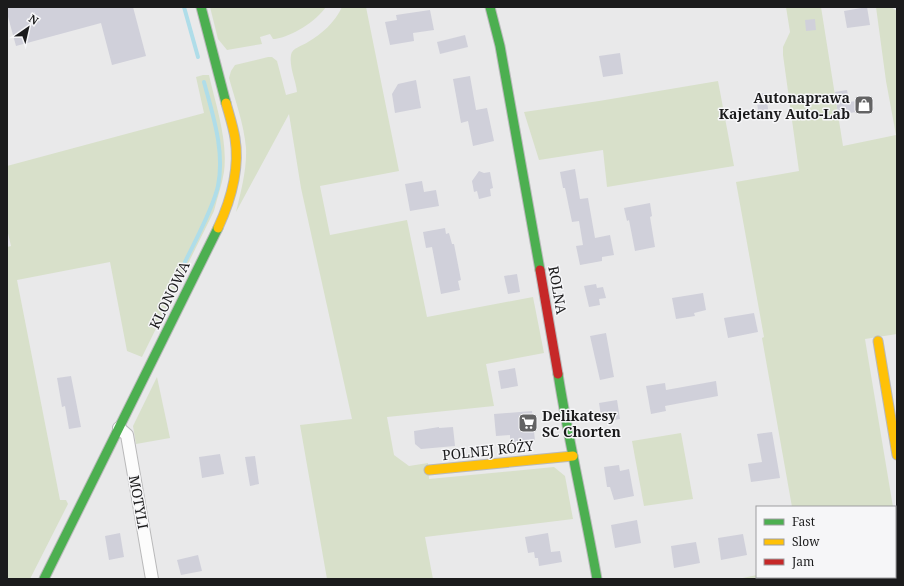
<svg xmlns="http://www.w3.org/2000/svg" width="904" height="586" font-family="'Noto Serif',serif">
	<rect width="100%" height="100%" fill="#e9e9ea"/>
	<g fill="#d8e0ca">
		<path d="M210,7H326C315,22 293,36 275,39H273L270,34L260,37L262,44L227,50L218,39Z"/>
		<path d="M342,7H366L399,171L320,186L330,235L407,220L427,317L533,297L544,353L486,364L494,406L387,417L394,455L409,466L428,463L429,479L554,467L565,476L573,519L425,537L433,579H327L300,425L352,419L301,188L289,114L236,212C241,191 247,169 246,148C244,124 235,100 229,78L231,71L235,65L268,57H272L277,61L286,95L297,92C296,81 289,67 291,55C292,48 302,46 308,42C322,34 335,22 342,7Z"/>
		<polygon points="786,7 821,7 843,146 896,135 886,81 876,7 891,7 897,11 897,334 865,339 893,507 792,507 762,338 764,337 736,182 799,171 783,55 783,47 790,32"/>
		<path d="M203,75H209C216,106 228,140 224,172C222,185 217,198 214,211L142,357L127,351L110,262L17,280L60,500H66L68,504L30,579H7V247L11,246L7,229V166L204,113L196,77Z"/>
		<polygon points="718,81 734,166 607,187 603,150 539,160 524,112 599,101"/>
		<polygon points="157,377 170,438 136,444 133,426"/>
		<polygon points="681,433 693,499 644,506 632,441"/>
		<polygon points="895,521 897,533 897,579 738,579 757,575 757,577 895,577"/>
	</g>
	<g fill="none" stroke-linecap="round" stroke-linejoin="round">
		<g stroke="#afdde9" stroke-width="4">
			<polyline points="184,7 198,57"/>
			<path d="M185,262C195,241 213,209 218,186C225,151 213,116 204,82"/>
		</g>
	</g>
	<g fill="#d0d0da">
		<polygon points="7,7 133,7 146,56 112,65 101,23 16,46 7,13"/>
		<polygon points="867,7 870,25 847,28 844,11"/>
		<polygon points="430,10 434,30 413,33 414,41 390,45 385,22 397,20 396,15"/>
		<polygon points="815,19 816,30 806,31 805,20"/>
		<polygon points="465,35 468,47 440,54 437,42"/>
		<polygon points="620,53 623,74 603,77 599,56"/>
		<polygon points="470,76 476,110 487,108 494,141 473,146 468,121 461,123 453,79"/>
		<polygon points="416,80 421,108 395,113 392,94 398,84"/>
		<polygon points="847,90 849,102 871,99 874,109 838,115 835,92"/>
		<polygon points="766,93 769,117 759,118 756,94"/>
		<polygon points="575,169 580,199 588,198 595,238 610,235 614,255 602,257 602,261 580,265 576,246 583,245 579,221 572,222 565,188 563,188 560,172"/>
		<polygon points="479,171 484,173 490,172 493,188 490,189 491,196 479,199 477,191 474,192 472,181"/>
		<polygon points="422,181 424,192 436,190 439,206 410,211 405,184"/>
		<polygon points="650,203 652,216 650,217 655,247 635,251 629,220 627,221 624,208"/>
		<polygon points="445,228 446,234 449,233 452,244 454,244 461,280 458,281 460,290 441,294 432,247 426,248 423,232"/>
		<polygon points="517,274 520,292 508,294 504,276"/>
		<polygon points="596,284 597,288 603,287 606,298 599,299 600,305 589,307 584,286"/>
		<polygon points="703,293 706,310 694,313 695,316 676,319 672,298"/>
		<polygon points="754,313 758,332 728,338 724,318"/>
		<polygon points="606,333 614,377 600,380 590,336"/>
		<polygon points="515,368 518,386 501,389 498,371"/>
		<polygon points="71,376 81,427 69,429 65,406 62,407 57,378"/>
		<polygon points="716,381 718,396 665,406 666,411 651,414 646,386 665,383 666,390"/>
		<polygon points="617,400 620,419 602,422 599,403"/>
		<polygon points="532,411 535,441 510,443 510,435 496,436 494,414"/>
		<polygon points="439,427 439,428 453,427 455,446 421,449 415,444 414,431"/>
		<polygon points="772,432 780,478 751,482 748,464 762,462 757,434"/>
		<polygon points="220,454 224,474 202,478 199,457"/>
		<polygon points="255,456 259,484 250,486 245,457"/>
		<polygon points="619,465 620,471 629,469 634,496 614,500 610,487 607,487 604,467"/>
		<polygon points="637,520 641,543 615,548 611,525"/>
		<polygon points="120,533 124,557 109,560 105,536"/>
		<polygon points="548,533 551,552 560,551 562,562 539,566 538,558 535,558 534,552 528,553 525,537"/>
		<polygon points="743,534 747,555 721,560 718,538"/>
		<polygon points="696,542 700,563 674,568 671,546"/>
		<polygon points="198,555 202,571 181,575 177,560"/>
	</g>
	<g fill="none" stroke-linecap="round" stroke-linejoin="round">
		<defs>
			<polyline id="street" points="119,428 127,435 152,579"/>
			<g id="fast">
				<polyline points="201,7 226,103"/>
				<polyline points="490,7 500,46 540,270"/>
				<path d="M558,374C569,443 585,511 597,579"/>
				<polyline points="44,579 218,228"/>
			</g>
			<g id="slow">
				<path d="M218,228C231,200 240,169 235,138C233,126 229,114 226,103"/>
				<polyline points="878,341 897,455"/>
				<polyline points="429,470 573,456"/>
			</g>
			<polyline id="jam" points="540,270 558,374"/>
		</defs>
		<use href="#street" stroke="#b9b9ba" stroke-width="14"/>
		<use href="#fast" stroke="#b9b9ba" stroke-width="11"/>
		<use href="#slow" stroke="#b9b9ba" stroke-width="11"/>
		<use href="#jam" stroke="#b9b9ba" stroke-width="11"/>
		<use href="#street" stroke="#fcfcfc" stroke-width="12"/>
		<use href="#fast" stroke="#4caf50" stroke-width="9"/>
		<use href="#slow" stroke="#ffc107" stroke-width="9"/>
		<use href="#jam" stroke="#c62828" stroke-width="9"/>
	</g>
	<defs>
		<symbol id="shop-square" viewBox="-11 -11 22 22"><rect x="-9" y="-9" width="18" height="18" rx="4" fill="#636364" stroke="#f6f6f8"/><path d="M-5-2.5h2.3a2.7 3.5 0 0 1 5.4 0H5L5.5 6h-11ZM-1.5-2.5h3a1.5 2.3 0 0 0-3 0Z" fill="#fff"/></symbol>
		<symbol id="supermarket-square" viewBox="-11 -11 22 22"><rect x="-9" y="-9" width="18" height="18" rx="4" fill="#636364" stroke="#f6f6f8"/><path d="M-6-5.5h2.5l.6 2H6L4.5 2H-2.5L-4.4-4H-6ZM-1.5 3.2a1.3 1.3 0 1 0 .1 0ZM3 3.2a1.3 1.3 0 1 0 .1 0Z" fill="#fff"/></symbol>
	</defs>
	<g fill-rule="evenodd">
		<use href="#shop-square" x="853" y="94" width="22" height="22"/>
		<use href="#supermarket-square" x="517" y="412" width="22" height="22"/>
	</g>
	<g text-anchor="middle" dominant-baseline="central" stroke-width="3" stroke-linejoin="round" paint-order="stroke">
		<g font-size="14" font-weight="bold" fill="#1b1b1c" stroke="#f6f6f8" text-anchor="end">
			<text x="850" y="97">Autonaprawa<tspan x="850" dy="16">Kajetany Auto-Lab</tspan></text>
			<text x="542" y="415" text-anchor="start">Delikatesy<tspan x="542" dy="16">SC Chorten</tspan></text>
		</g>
		<g font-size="14" fill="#1b1b1c" stroke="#f6f6f8">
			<text transform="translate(558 290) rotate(80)">ROLNA</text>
			<text transform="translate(169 295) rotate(-64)">KLONOWA</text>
			<text transform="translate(488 450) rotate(-6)">POLNEJ RÓŻY</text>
			<text transform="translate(139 502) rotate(80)">MOTYLI</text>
		</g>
	</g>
	<rect width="904" height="586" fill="none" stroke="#1b1b1c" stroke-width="16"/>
	<rect x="756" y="506" width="140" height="72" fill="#f6f6f8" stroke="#9e9ea0"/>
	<rect x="764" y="519" width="20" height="6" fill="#4caf50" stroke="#9e9ea0"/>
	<text x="792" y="526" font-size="12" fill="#1b1b1c">Fast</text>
	<rect x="764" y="539" width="20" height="6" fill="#ffc107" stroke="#9e9ea0"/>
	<text x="792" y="546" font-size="12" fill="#1b1b1c">Slow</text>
	<rect x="764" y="559" width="20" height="6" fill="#c62828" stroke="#9e9ea0"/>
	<text x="792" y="566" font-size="12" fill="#1b1b1c">Jam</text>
	<g transform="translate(28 28) rotate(34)" stroke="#f6f6f8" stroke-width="3" paint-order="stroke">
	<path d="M0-3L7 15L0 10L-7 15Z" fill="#1b1b1c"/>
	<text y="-6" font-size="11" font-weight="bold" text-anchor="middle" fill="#1b1b1c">N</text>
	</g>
</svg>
